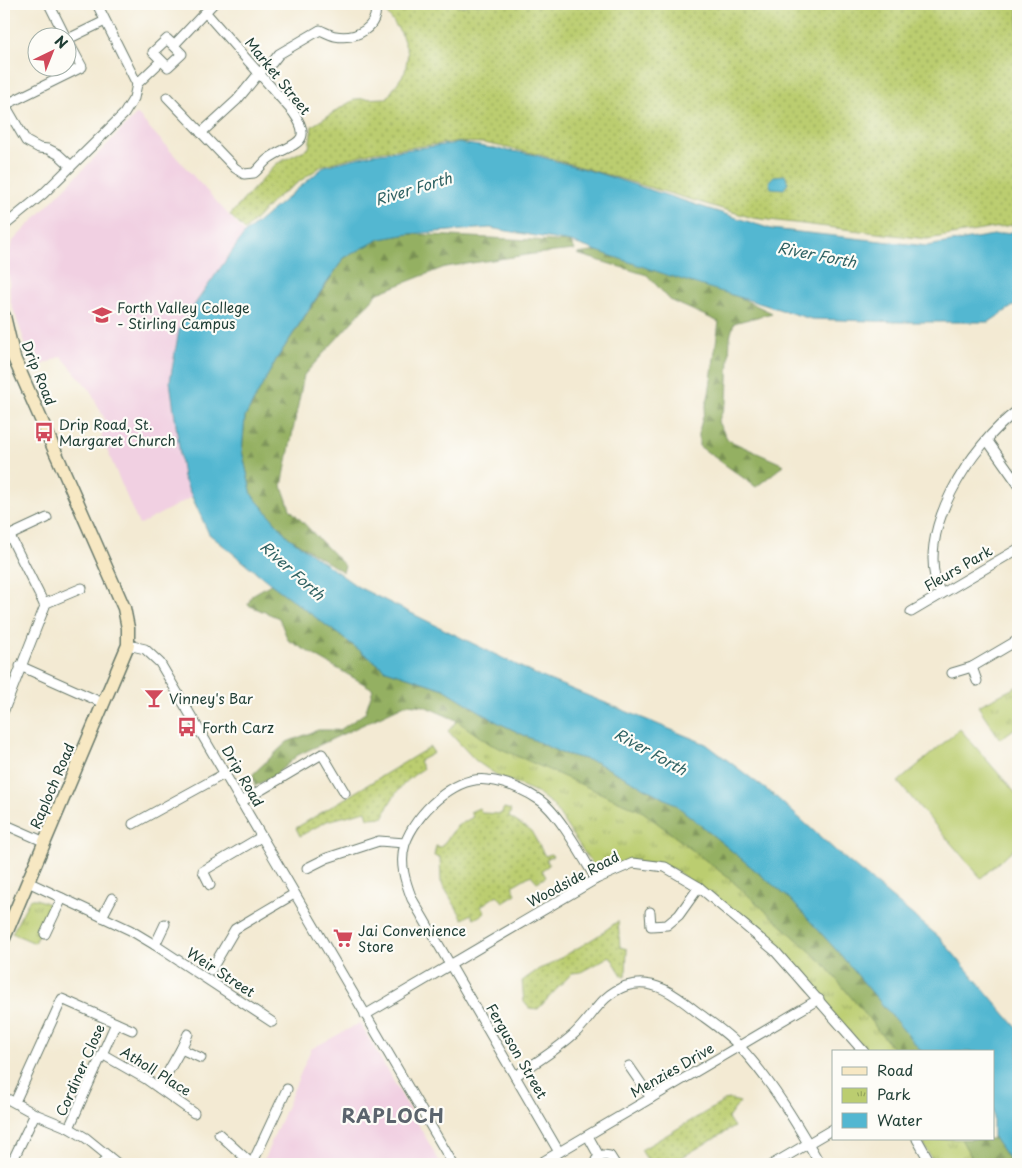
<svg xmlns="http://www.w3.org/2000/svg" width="1022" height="1168" font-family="'Playpen Sans',sans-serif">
	<defs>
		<pattern id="grass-dots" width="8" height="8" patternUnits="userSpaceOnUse" patternTransform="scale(1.25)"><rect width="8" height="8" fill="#bbcd70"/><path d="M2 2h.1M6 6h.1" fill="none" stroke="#97a85d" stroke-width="1.8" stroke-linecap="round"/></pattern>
		<pattern id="forest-firs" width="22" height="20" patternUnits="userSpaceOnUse" patternTransform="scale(1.25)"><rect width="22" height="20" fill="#94b062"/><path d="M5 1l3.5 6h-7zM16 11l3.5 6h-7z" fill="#789052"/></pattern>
		<pattern id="park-tufts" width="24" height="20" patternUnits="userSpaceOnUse" patternTransform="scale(1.25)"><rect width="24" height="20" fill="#bbcd70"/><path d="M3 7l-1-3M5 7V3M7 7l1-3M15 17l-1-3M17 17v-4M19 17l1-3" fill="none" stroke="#97a85d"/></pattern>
	</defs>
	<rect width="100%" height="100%" fill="#fdfcf7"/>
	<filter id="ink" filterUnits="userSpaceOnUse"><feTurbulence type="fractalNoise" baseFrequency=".02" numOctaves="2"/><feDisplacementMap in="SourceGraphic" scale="10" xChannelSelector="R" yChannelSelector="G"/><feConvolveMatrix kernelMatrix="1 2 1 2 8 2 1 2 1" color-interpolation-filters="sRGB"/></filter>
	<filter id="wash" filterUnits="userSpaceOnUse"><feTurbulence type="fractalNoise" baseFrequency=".0096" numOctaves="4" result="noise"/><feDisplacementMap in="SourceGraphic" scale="20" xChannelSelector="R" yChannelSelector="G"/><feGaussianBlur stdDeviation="1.12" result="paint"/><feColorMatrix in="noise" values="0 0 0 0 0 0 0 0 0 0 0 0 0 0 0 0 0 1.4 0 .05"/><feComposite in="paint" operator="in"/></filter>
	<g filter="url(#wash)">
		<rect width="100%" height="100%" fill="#f3ead3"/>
		<g fill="#f1d0e2">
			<polygon points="137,114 245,233 197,301 183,477 192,497 139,525 101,436 107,424 90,390 61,356 34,369 10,300 8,255 13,241"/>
			<polygon points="360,1023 441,1164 262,1164 311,1049"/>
		</g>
		<g fill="url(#grass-dots)" stroke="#6d8552">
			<polygon points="383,4 455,4 461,7 470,4 1018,4 1018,224 927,239 753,218 537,154 484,143 455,142 373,152 323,165 276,198 245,230 230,215 276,164 309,148 312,126 355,99 387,98 405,72 408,53 401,33 386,12"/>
			<path d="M430,747L434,753L419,761L423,769C406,779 389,798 384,817L368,818L366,811L327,821L300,836L296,828Z"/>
			<polygon points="479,808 482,813 501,814 504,808 511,810 509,817 531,831 545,856 551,854 553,856 546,860 549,865 542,870 546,877 537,882 531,875 512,886 516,894 503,902 497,895 481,906 485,913 474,919 471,914 463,919 441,882 440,857 434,856 436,846 441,847 457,826 473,817 470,812"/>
			<polygon points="618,921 620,947 627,949 626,976 623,977 610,956 581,972 572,973 538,1009 529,1008 524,1002 522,981 539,969 549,965 596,937"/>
			<polygon points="728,1099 740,1102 728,1118 734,1127 670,1164 650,1164 641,1150"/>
		</g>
		<g fill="url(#forest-firs)" stroke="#5a764b">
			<polygon points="409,234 571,242 575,250 533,254 445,267 378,293 304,375 282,486 290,509 345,566 343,572 288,537 252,495 242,451 245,417 276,360 344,258 379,239"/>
			<polygon points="599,251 711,284 772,313 734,323 730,337 727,401 718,422 728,440 784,465 756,487 699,446 699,431 709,394 719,322 670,300 647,275 577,254"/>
			<polygon points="271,584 386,670 444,689 497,722 561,753 596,762 675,804 790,899 839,953 922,1052 896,1052 823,963 731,880 643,812 490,744 454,719 424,706 407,704 298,755 274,776 255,786 253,774 287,742 318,730 340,730 365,713 373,689 288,640 279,618 248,605 252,595"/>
			<polygon points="993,1136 1012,1164 975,1164 961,1139 993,1139"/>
		</g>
		<g fill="url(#park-tufts)" stroke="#6d8552">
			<polygon points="1018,686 1018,726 1000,739 978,706"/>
			<polygon points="457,721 490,744 643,812 731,880 823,963 896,1052 867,1052 765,939 674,869 631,861 598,873 552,804 534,791 498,776 476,761 448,731"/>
			<polygon points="30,899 36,899 49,904 50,910 35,943 12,933"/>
			<polygon points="921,1139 961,1139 975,1164 934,1164"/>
		</g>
		<polygon fill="#bbcd70" stroke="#6d8552" points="960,729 1018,796 1018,845 981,878 898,782"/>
		<g fill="#53b7d1" stroke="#397a82">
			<polygon points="459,143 531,154 598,173 771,229 927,246 1018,231 1018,303 989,322 900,322 811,319 670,276 571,242 490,228 409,234 380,239 344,258 317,297 276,360 245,417 242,451 252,495 288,537 358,587 537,675 706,744 776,797 836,851 939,937 1018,1029 1018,1164 1012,1164 993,1136 993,1052 922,1052 839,953 790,899 675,804 596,762 561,753 497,722 444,689 386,670 271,584 209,534 183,477 170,381 179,330 197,301 245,233 325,166 373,154"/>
			<polygon points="785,175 788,183 784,189 771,188 769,181 774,176"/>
		</g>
	</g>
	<g filter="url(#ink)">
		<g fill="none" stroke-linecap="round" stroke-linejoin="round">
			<defs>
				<g id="street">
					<polyline points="49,4 66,38"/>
					<polyline points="68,39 105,21"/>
					<polygon points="167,39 182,54 168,67 153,52"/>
					<polyline points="68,41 82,67 5,105 26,141 39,148 48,149 58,154 71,166"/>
					<polyline points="174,45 213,4"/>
					<polyline points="137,84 161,61"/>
					<path d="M167,97L235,168L244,174L254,173C259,169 263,163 268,159C289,143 317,146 293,112L206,13"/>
					<path d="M201,133L237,100L260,72L272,63L279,54L320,30C325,32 330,35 335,36C356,40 380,27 375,4"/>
					<polyline points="4,226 43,194 124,114 134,98 137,84 97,4"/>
					<polyline points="987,440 1018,484"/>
					<polyline points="4,538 47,518"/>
					<path d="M941,594C911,535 972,444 1018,410"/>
					<polyline points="44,604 82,588"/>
					<polyline points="911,612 1018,549"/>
					<polyline points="128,645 145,649 160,663 453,1164"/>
					<polyline points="20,666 103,703"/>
					<polyline points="972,667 977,681"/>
					<polyline points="952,673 972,667 1018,640"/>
					<polyline points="4,710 45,606 10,536"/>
					<polyline points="241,802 322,754 345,793"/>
					<polyline points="4,824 45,842"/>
					<polyline points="133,824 224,774"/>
					<polyline points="307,868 327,858 379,841 405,843"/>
					<polyline points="28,882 130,930 155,945 272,1022"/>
					<polyline points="210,885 203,871 261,837"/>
					<polyline points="650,912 651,926 667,925 679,915 699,887"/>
					<polyline points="102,917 112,898"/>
					<polyline points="45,934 62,898"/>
					<polyline points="155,945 165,924"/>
					<polyline points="211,970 235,929 294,894"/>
					<polyline points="365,1015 596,879 633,863 665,867 699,887 775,951 864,1052"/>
					<polyline points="181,1049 201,1058"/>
					<polyline points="102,1054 146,1079 194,1113"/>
					<polyline points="629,1066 651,1098"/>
					<path d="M515,1076C536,1063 556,1050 574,1034C592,1018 600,995 626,986C654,977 677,996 697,1012C712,1023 729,1034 741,1048C772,1082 797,1124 820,1164"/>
					<polyline points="159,1088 181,1049 188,1034"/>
					<polyline points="4,1097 35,1114 69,1128 86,1138 118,1164"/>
					<polyline points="15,1102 62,999 132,1030"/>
					<polyline points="69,1128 116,1023"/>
					<polyline points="219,1134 252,1164"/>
					<polyline points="588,1136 599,1156"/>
					<polyline points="917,1139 931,1164"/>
					<path d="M559,1152L412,899C405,881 399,863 405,844C415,814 455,775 488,780C505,782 524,790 538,799C558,811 583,858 596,879"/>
					<polyline points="11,1164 35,1114"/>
					<polyline points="102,1164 108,1156"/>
					<polyline points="252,1164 287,1089"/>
					<polyline points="539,1164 819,999"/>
					<polyline points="595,1164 596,1160 603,1155 610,1156 615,1164"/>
					<polyline points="773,1164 833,1129"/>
				</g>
				<polyline id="secondary" points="4,316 14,358 124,608 128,628 128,645 4,938"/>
			</defs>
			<use href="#street" stroke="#697a6c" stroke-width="11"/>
			<use href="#secondary" stroke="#697a6c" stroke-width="15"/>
			<use href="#street" stroke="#fff" stroke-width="9"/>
			<use href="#secondary" stroke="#f7e8c3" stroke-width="12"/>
		</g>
	</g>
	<defs>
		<symbol id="university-bare" viewBox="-9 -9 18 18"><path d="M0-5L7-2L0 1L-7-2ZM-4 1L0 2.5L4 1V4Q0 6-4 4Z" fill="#d1495b" stroke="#fdfcf7" stroke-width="2.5" paint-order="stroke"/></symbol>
		<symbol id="bus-bare" viewBox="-9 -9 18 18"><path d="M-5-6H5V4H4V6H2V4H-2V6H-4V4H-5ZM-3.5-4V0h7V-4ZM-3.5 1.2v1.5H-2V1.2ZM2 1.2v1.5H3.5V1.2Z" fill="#d1495b" stroke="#fdfcf7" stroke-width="2.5" paint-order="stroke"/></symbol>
		<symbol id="bar-bare" viewBox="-9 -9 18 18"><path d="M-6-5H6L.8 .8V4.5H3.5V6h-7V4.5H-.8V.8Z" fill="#d1495b" stroke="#fdfcf7" stroke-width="2.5" paint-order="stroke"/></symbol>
		<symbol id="supermarket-bare" viewBox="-9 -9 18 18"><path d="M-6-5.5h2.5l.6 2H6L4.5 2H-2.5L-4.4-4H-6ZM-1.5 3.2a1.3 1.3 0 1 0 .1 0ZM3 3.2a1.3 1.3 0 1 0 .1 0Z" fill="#d1495b" stroke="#fdfcf7" stroke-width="2.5" paint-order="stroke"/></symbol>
	</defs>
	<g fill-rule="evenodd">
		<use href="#university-bare" x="88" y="301" width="28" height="28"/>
		<use href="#bus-bare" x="30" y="418" width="28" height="28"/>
		<use href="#bar-bare" x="140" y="684" width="28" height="28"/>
		<use href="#bus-bare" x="173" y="713" width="28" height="28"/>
		<use href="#supermarket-bare" x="329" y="924" width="28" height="28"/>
	</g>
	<g text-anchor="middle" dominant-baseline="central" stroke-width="4.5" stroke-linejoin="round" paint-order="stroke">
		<g font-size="14" fill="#1f3d34" stroke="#fdfcf7">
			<text transform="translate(278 76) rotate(51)">Market Street</text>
			<text transform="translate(39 373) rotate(68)">Drip Road</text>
			<text transform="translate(958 568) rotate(-30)">Fleurs Park</text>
			<text transform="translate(243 776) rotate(60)">Drip Road</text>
			<text transform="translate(52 786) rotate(-67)">Raploch Road</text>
			<text transform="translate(573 879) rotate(-28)">Woodside Road</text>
			<text transform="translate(221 972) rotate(33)">Weir Street</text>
			<text transform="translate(517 1051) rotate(60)">Ferguson Street</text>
			<text transform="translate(80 1070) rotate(-66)">Cordiner Close</text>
			<text transform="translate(672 1070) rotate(-30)">Menzies Drive</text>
			<text transform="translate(156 1071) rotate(32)">Atholl Place</text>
		</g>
		<g font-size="14" fill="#1f3d34" stroke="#fdfcf7" text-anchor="start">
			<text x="117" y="307">Forth Valley College<tspan x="117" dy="16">- Stirling Campus</tspan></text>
			<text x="59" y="424">Drip Road, St.<tspan x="59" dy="16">Margaret Church</tspan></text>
			<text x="169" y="698">Vinney's Bar</text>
			<text x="202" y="727">Forth Carz</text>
			<text x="358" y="930">Jai Convenience<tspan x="358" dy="16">Store</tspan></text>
		</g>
		<g font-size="15" font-style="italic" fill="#2f6263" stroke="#fdfcf7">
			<text transform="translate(413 188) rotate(-17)">River Forth</text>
			<text transform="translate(817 254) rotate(11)">River Forth</text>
			<text transform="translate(293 570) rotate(42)">River Forth</text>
			<text transform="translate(651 751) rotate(29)">River Forth</text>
		</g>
		<g font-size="19" font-weight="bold" letter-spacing="1" fill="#5b646d" stroke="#fdfcf7">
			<text x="393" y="1115">RAPLOCH</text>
		</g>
	</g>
	<rect width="1022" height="1168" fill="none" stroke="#fdfcf7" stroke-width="20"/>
	<rect x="832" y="1050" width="162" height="90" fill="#fdfcf7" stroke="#a4b0a9"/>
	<rect x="842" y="1067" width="25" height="8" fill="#f7e8c3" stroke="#a4b0a9"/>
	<text x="877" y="1076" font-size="15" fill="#1f3d34">Road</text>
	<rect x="842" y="1088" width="25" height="15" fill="url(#park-tufts)" stroke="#a4b0a9"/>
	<text x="877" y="1100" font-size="15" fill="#1f3d34">Park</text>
	<rect x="842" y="1113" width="25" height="15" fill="#53b7d1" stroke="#a4b0a9"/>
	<text x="877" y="1126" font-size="15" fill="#1f3d34">Water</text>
	<g transform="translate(52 52) rotate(43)"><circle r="24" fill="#fdfcf7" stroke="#a4b0a9"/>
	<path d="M0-4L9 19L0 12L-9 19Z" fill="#d1495b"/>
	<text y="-8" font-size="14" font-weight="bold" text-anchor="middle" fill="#1f3d34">N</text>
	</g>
</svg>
